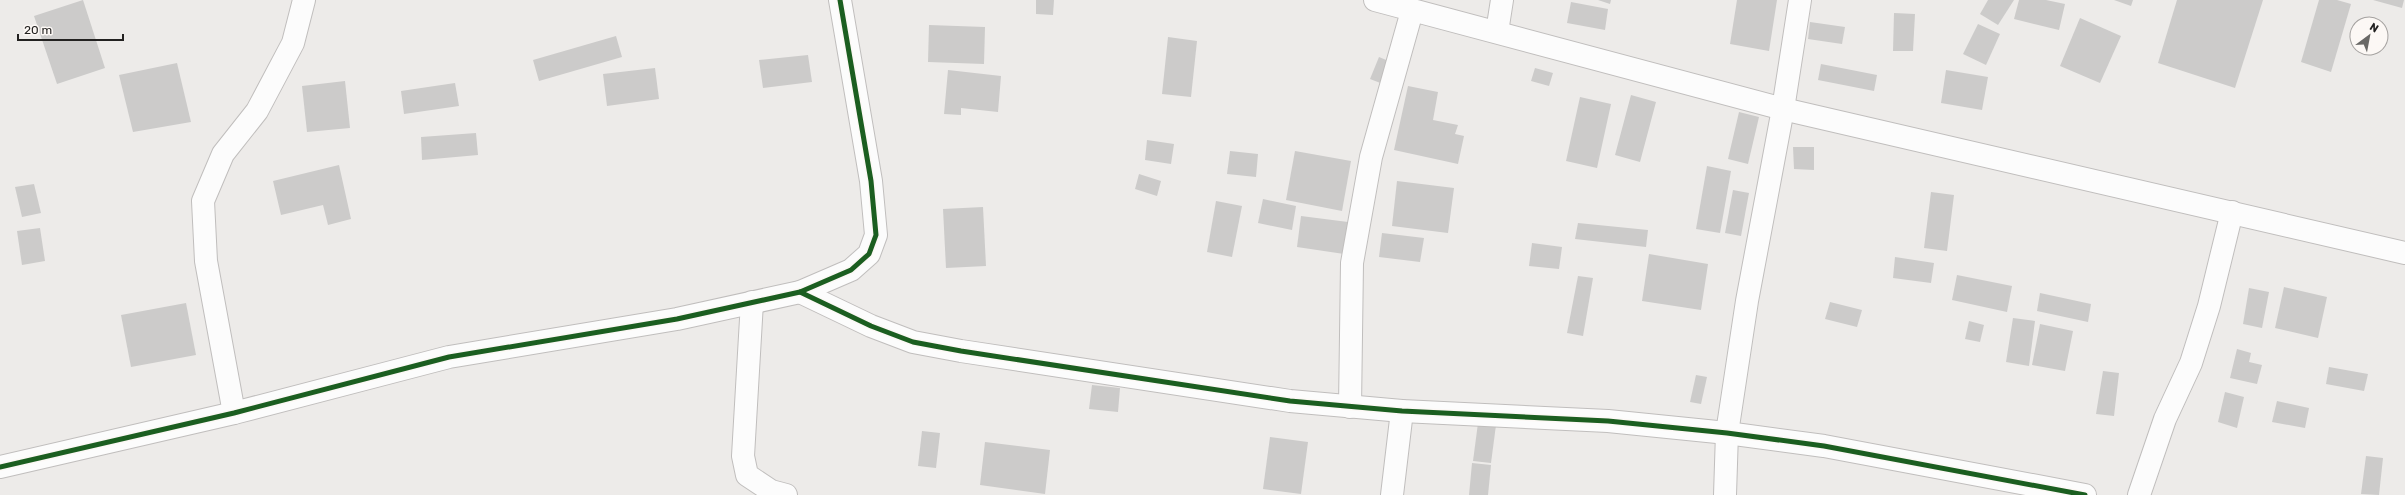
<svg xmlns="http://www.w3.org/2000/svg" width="2405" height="495" font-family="Rubik,sans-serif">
	<rect width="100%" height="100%" fill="#edebe9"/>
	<g fill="#cccbca">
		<polygon points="83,0 105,68 57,84 34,16"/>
		<polygon points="1036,0 1054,0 1053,15 1036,14"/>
		<polygon points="1598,0 1611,0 1610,4"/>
		<polygon points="1737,0 1777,0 1769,51 1730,44"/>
		<polygon points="1988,0 2014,0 1998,25 1980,14"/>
		<polygon points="2019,0 2046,0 2065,4 2059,30 2014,19"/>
		<polygon points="2114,0 2133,0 2131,6"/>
		<polygon points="2177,0 2263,0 2235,88 2158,63"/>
		<polygon points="2319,0 2337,0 2351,4 2331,72 2301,62"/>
		<polygon points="2373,0 2404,0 2402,8"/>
		<polygon points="1571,2 1608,9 1605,30 1567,23"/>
		<polygon points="1894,13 1915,14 1913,51 1893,51"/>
		<polygon points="2080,18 2121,36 2100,83 2060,66"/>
		<polygon points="1810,22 1845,27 1842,44 1808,39"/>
		<polygon points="1978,24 2000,34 1986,65 1963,54"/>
		<polygon points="929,25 985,27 984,64 928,62"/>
		<polygon points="616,36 622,57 539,81 533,60"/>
		<polygon points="1168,37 1197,41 1191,97 1162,94"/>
		<polygon points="808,55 812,82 763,88 759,60"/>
		<polygon points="1379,57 1391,62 1383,84 1370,79"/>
		<polygon points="177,63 191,122 133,132 119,75"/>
		<polygon points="1821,64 1877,75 1874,91 1818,80"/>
		<polygon points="655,68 659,99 607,106 603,74"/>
		<polygon points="1535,68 1553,73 1549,86 1531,81"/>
		<polygon points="948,70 1001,76 998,112 961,108 961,115 944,114"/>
		<polygon points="1946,70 1988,77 1982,110 1941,103"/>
		<polygon points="345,81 350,128 307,132 302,86"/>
		<polygon points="455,83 459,106 404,114 401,91"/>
		<polygon points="1408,86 1438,92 1433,120 1458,125 1455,134 1464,136 1458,164 1394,150"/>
		<polygon points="1631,95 1656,102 1640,162 1615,155"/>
		<polygon points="1580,97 1611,104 1597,168 1566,161"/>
		<polygon points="1739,112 1759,117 1748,164 1728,159"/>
		<polygon points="476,133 478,155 422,160 421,137"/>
		<polygon points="1147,140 1174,144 1171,164 1145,160"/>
		<polygon points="1793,147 1814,147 1814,170 1794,169"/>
		<polygon points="1230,151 1258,154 1256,177 1227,174"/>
		<polygon points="1295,151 1351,161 1342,211 1286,200"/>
		<polygon points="339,165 351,219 328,225 323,205 281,215 273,181"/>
		<polygon points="1707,166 1731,171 1720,233 1696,229"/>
		<polygon points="1139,174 1161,181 1157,196 1135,189"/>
		<polygon points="1397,181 1454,188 1448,233 1392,226"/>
		<polygon points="34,184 41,213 22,217 15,187"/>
		<polygon points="1733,190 1749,193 1741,236 1725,233"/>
		<polygon points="1931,192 1954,195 1947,251 1924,248"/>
		<polygon points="1263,199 1296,206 1292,230 1258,223"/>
		<polygon points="1216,201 1242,206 1232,257 1207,252"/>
		<polygon points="983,207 986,266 946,268 943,209"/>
		<polygon points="1301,216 1348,222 1344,254 1297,247"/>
		<polygon points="1578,223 1648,230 1646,247 1575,239"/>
		<polygon points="40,228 45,261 22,265 17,231"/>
		<polygon points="1382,233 1424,238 1420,262 1379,257"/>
		<polygon points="1532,243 1562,247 1559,269 1529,266"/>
		<polygon points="1649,254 1708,264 1701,310 1642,301"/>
		<polygon points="1895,257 1934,263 1931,283 1893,278"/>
		<polygon points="1957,275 2012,286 2007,312 1952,300"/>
		<polygon points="1578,276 1593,278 1583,336 1567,333"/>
		<polygon points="2284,287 2327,297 2318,338 2275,328"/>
		<polygon points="2249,288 2269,292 2262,328 2243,324"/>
		<polygon points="2040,293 2091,304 2088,322 2037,311"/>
		<polygon points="1830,302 1862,310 1857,327 1825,319"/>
		<polygon points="186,303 196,355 131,367 121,315"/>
		<polygon points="2013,318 2035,321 2029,366 2006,362"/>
		<polygon points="1969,321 1984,325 1980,342 1965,339"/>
		<polygon points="2040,324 2073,331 2065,371 2032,365"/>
		<polygon points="2237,349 2251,353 2249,362 2262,365 2257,384 2230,378"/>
		<polygon points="2329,367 2368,374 2364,391 2326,384"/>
		<polygon points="2103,371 2119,373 2114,416 2096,414"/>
		<polygon points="1696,375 1707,377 1701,404 1690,402"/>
		<polygon points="1092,385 1120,388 1118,412 1089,409"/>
		<polygon points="2225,392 2244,397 2237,428 2218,422"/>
		<polygon points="2277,401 2309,408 2305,428 2272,422"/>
		<polygon points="1478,423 1496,425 1491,463 1473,461"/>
		<polygon points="922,431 940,433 936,468 918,466"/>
		<polygon points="1270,437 1308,442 1301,494 1263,489"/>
		<polygon points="985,442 1050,450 1045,494 980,485"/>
		<polygon points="2366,456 2383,458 2379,495 2361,494"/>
		<polygon points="1472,463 1491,465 1488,495 1469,495"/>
	</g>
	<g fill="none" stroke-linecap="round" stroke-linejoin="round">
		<defs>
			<g id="minor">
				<polyline points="1375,0 1783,109 2405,253"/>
				<polyline points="1497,32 1502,0"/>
				<polyline points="800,292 871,326 913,342 961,351 1290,401 1402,411 1608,421 1727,433 1824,446 2085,495"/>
				<polyline points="752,302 743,456 747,475 771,491 786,495"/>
				<polyline points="1350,407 1352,263 1371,157 1412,11"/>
				<polyline points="234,413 206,261 203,201 223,154 257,111 293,43 304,0"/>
				<polyline points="0,467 234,413 449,357 677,319 800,292 851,270 869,254 876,235 871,181 840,0"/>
				<polyline points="1392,495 1402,411"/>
				<polyline points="1725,495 1727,433 1747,301 1783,109 1800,0"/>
				<polyline points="2139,495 2165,419 2191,363 2209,306 2232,212"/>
			</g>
		</defs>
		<use href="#minor" stroke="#c0bebd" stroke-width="24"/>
		<use href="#minor" stroke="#fcfcfc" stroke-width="22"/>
		<defs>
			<g id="cycleway">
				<polyline points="800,292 871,326 913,342 961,351 1290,401 1402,411 1608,421 1727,433 1824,446 2085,495"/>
				<polyline points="0,467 234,413 449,357 677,319 800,292 851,270 869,254 876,235 871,181 840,0"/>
			</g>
		</defs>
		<use href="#cycleway" stroke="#fcf8f5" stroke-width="8"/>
		<use href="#cycleway" stroke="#1b5e20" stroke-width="5"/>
	</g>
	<g transform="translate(2369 36) rotate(32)"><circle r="19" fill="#fcf8f5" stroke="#a5a2a0"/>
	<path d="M0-3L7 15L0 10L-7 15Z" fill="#696866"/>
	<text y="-6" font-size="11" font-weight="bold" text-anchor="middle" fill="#222120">N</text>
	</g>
	<path d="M18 34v6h105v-6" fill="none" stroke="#222120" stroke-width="2"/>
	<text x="24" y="34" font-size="12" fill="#222120" stroke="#fcf8f5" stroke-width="3" paint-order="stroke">20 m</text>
</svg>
